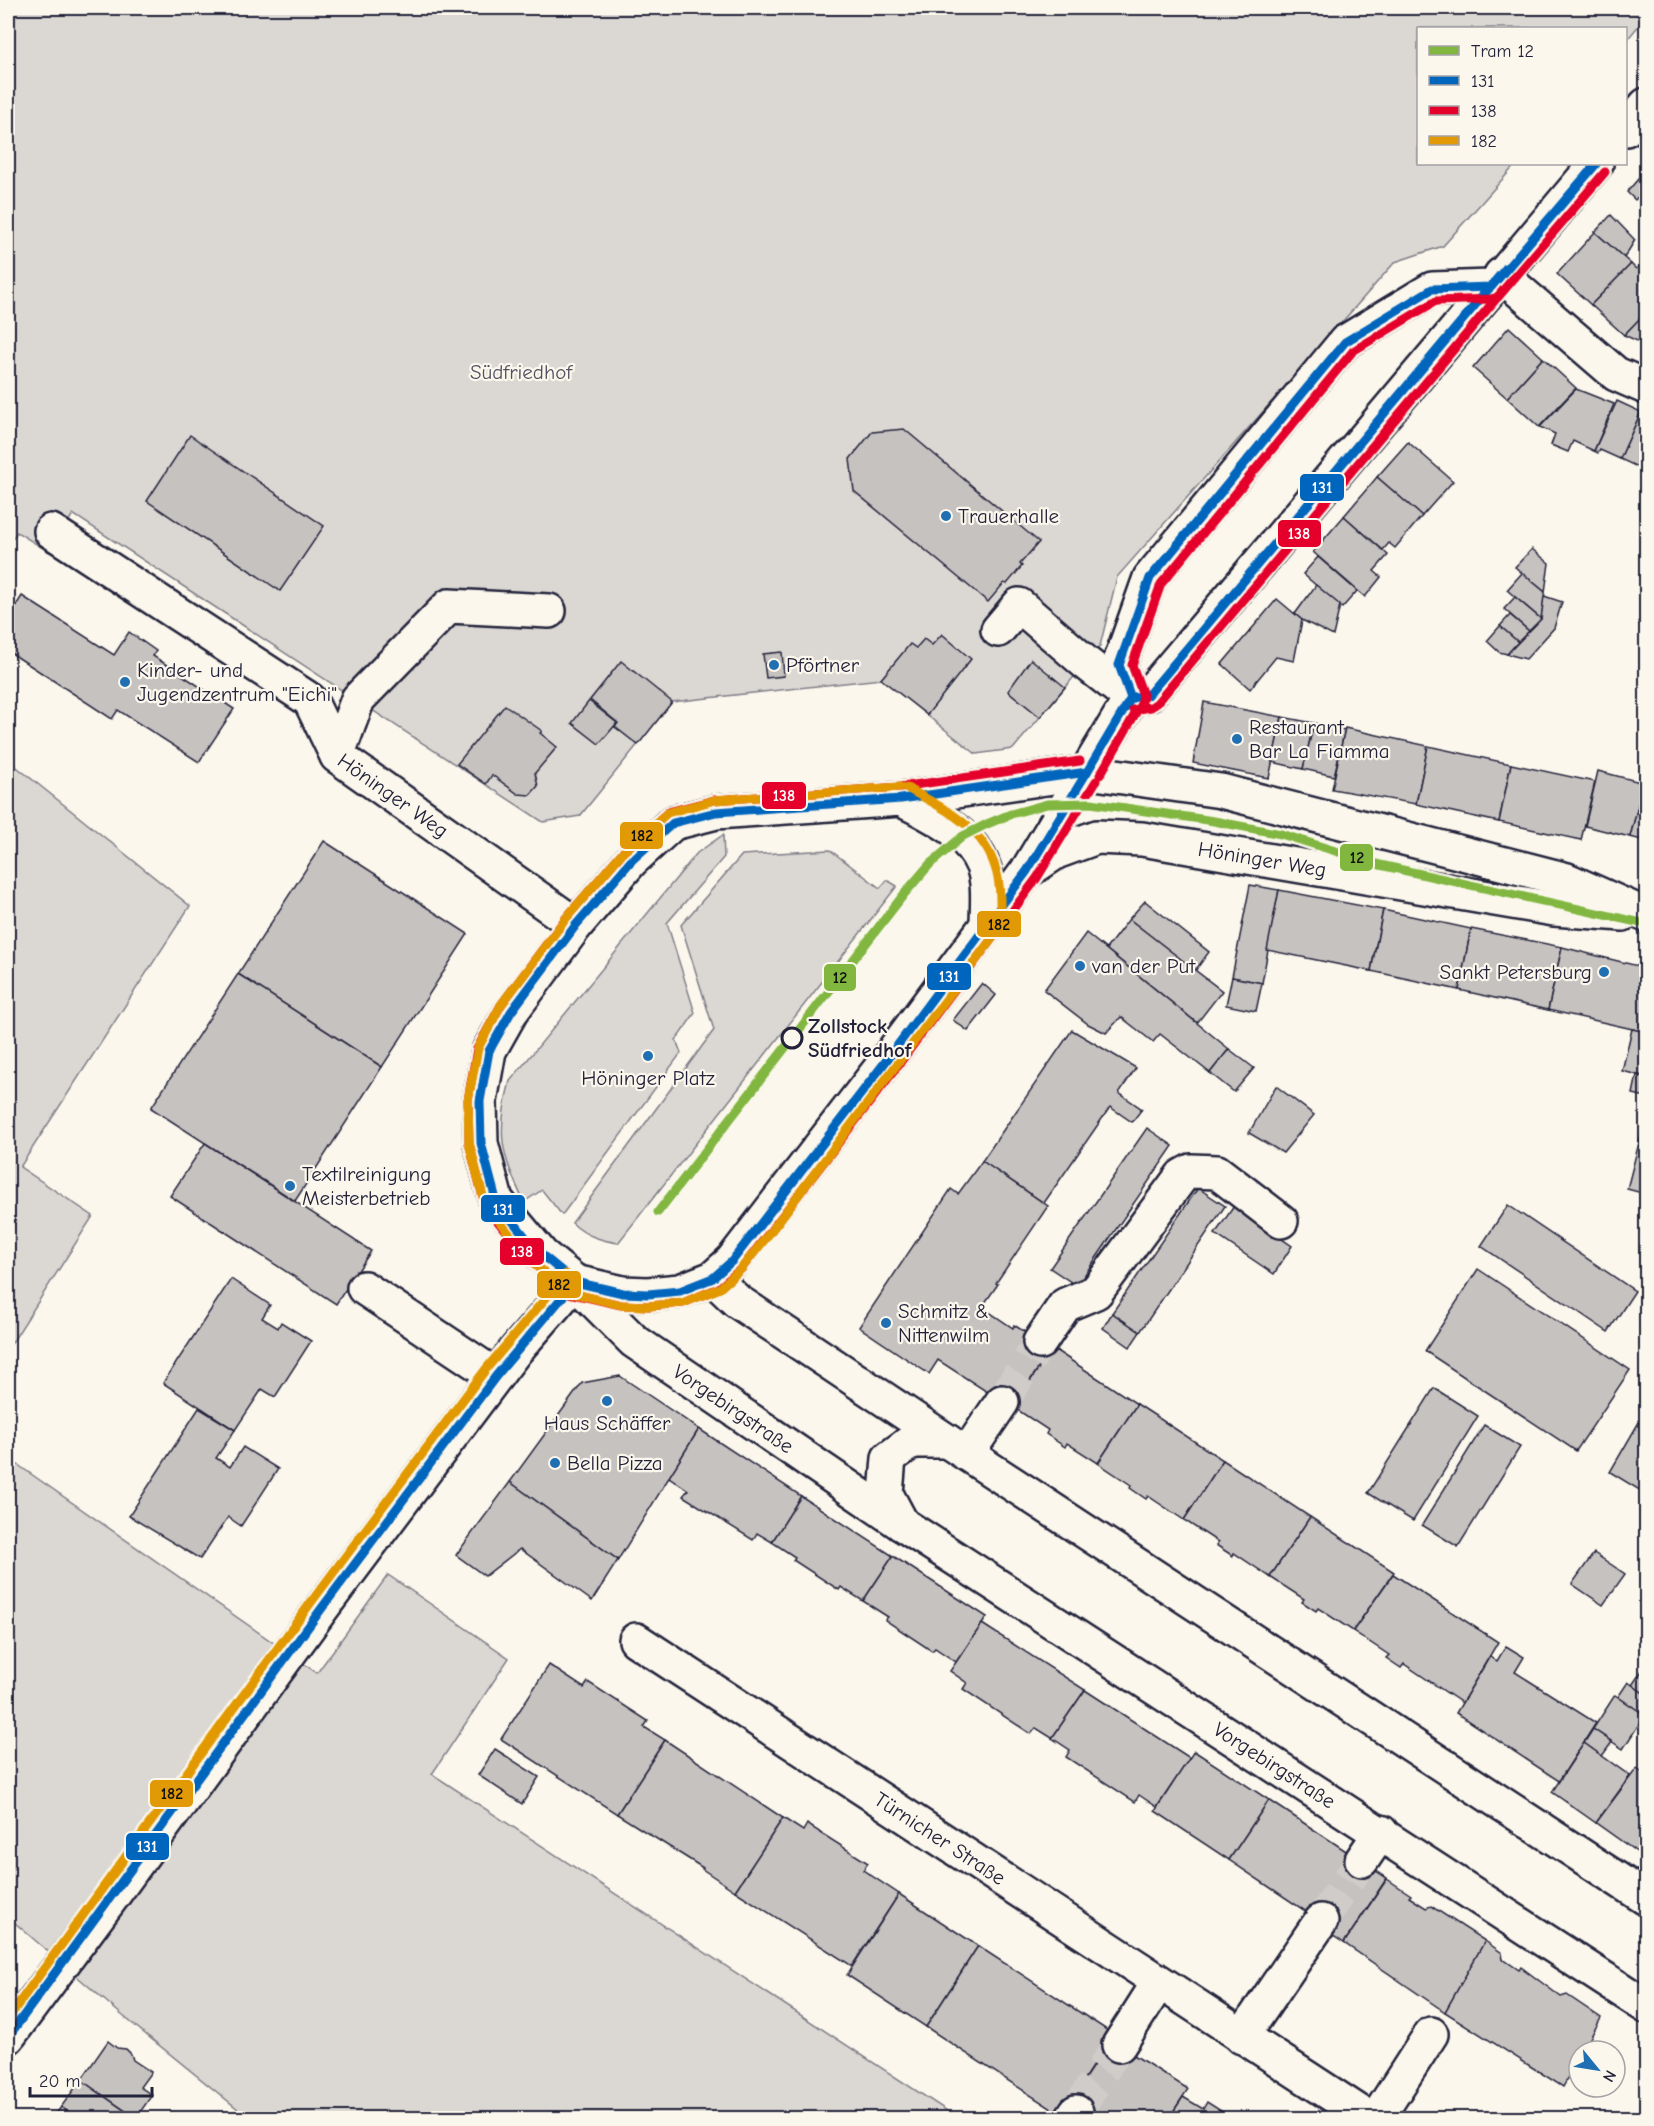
<svg xmlns="http://www.w3.org/2000/svg" width="1654" height="2126" font-family="'Comic Neue',sans-serif">
	<rect width="100%" height="100%" fill="#fbf7ec"/>
	<filter id="ink" filterUnits="userSpaceOnUse"><feTurbulence type="fractalNoise" baseFrequency=".0167" numOctaves="2"/><feDisplacementMap in="SourceGraphic" scale="12" xChannelSelector="R" yChannelSelector="G"/><feConvolveMatrix kernelMatrix="1 2 1 2 8 2 1 2 1" color-interpolation-filters="sRGB"/></filter>
	<g filter="url(#ink)">
		<g fill="#dbd8d3" stroke="#7e7d87" stroke-width="1.5">
			<polygon points="8,8 1646,8 1646,17 1626,41 1626,28 1418,28 1418,164 1516,164 1443,246 1395,262 1117,577 1100,646 1013,749 976,754 881,679 672,702 580,816 543,822 73,514 49,552 17,532 8,545"/>
			<polygon points="8,760 190,906 20,1167 93,1216 8,1349"/>
			<path d="M723,835L724,857L667,923L695,1013L676,1040L681,1053L562,1215L542,1190L524,1202C501,1153 496,1134 510,1081L697,853Z"/>
			<path d="M830,850L880,888L887,880L897,886L618,1243C600,1240 586,1236 572,1223L714,1030L681,925L742,855Z"/>
			<polygon points="8,1458 317,1673 388,1575 509,1658 432,1774 958,2118 249,2118 123,2016 8,1917"/>
		</g>
		<g fill="#c6c2c0" stroke="#22223b" stroke-width="1.5">
			<polygon points="1645,171 1646,188 1635,200 1627,192"/>
			<polygon points="1611,215 1635,240 1624,258 1595,232"/>
			<polygon points="1595,232 1631,264 1591,305 1557,274"/>
			<polygon points="1631,264 1636,269 1641,265 1646,270 1646,312 1624,335 1591,305"/>
			<polygon points="1646,312 1646,351 1639,348 1642,343 1624,335"/>
			<polygon points="1509,327 1543,358 1507,398 1473,368"/>
			<polygon points="1543,358 1576,388 1539,427 1507,398"/>
			<polygon points="1576,389 1614,404 1594,451 1573,441 1568,452 1551,445 1555,434 1540,427"/>
			<polygon points="1617,401 1641,412 1620,459 1600,450 1598,453 1594,451"/>
			<polygon points="1641,412 1646,414 1646,465 1644,470 1620,459"/>
			<polygon points="904,429 1039,542 1020,564 1022,566 1007,584 1004,583 988,602 854,491 850,459 872,432"/>
			<polygon points="190,435 324,526 280,591 147,501"/>
			<polygon points="1408,442 1453,481 1422,516 1377,477"/>
			<polygon points="1646,465 1646,484 1640,481"/>
			<polygon points="1377,477 1422,516 1395,548 1389,543 1383,550 1344,516"/>
			<polygon points="1344,516 1388,555 1374,571 1381,577 1365,597 1313,552"/>
			<polygon points="1532,549 1549,563 1545,592 1515,567"/>
			<polygon points="1318,557 1357,591 1342,608 1303,574"/>
			<polygon points="1522,573 1545,592 1541,619 1507,590"/>
			<polygon points="1316,585 1340,605 1333,636 1302,620 1295,614"/>
			<polygon points="22,596 114,655 129,632 156,651 153,656 234,709 199,762 118,710 112,719 8,651 8,618"/>
			<polygon points="1544,596 1562,602 1554,628 1526,659 1507,654 1541,619"/>
			<polygon points="1515,597 1541,619 1529,631 1504,609"/>
			<polygon points="1277,599 1302,620 1294,661 1276,657 1250,689 1222,664"/>
			<polygon points="1510,615 1529,631 1518,642 1500,626"/>
			<polygon points="1500,626 1518,642 1507,654 1499,652 1487,641"/>
			<polygon points="942,634 971,659 927,715 881,679 910,644 916,648 924,639 932,645"/>
			<polygon points="782,652 784,676 766,678 763,654"/>
			<polygon points="1031,659 1065,687 1040,717 1008,691"/>
			<polygon points="621,661 672,702 638,745 615,727 618,723 590,700"/>
			<polygon points="589,701 617,723 599,744 572,723"/>
			<polygon points="1204,702 1282,717 1269,778 1193,763"/>
			<polygon points="505,705 542,731 540,733 557,747 535,773 538,786 530,795 518,794 492,775 486,784 457,764"/>
			<polygon points="1282,717 1314,723 1303,769 1272,762"/>
			<polygon points="1314,723 1345,730 1334,776 1303,769"/>
			<polygon points="1345,728 1428,746 1416,804 1332,789"/>
			<polygon points="1428,746 1511,764 1499,822 1416,804"/>
			<polygon points="1511,764 1595,782 1581,840 1499,822"/>
			<polygon points="1598,771 1644,783 1630,837 1585,826"/>
			<polygon points="1644,783 1646,784 1646,841 1630,837"/>
			<polygon points="324,841 468,934 382,1067 238,974"/>
			<polygon points="1250,885 1279,890 1262,983 1232,977"/>
			<polygon points="1279,890 1383,910 1371,971 1267,950"/>
			<polygon points="1145,901 1209,952 1195,971 1129,919"/>
			<polygon points="1383,910 1471,929 1459,990 1371,971"/>
			<polygon points="1129,919 1222,991 1197,1023 1106,949"/>
			<polygon points="1471,929 1562,947 1548,1010 1459,990"/>
			<polygon points="1086,933 1229,1049 1210,1073 1160,1034 1153,1042 1121,1017 1106,1033 1088,1024 1044,990"/>
			<polygon points="1562,947 1646,968 1646,1032 1548,1010"/>
			<polygon points="238,974 382,1067 295,1201 151,1108"/>
			<polygon points="1232,977 1262,983 1256,1011 1226,1005"/>
			<polygon points="982,983 996,995 968,1031 953,1020"/>
			<polygon points="1632,1029 1646,1032 1646,1077 1622,1071"/>
			<polygon points="1072,1030 1136,1068 1119,1093 1142,1109 1132,1122 1110,1107 1044,1203 982,1161"/>
			<polygon points="1229,1049 1254,1068 1234,1092 1210,1073"/>
			<polygon points="1637,1075 1646,1077 1646,1097 1633,1094"/>
			<polygon points="1276,1086 1314,1115 1283,1153 1249,1133"/>
			<polygon points="1147,1128 1173,1146 1077,1286 1050,1268"/>
			<polygon points="1641,1135 1646,1136 1646,1194 1627,1189"/>
			<polygon points="205,1143 371,1251 336,1304 170,1196"/>
			<polygon points="982,1161 1048,1206 996,1283 998,1284 982,1307 1013,1328 1014,1325 1051,1349 1012,1408 938,1360 929,1374 859,1327 951,1189 958,1194"/>
			<polygon points="1198,1188 1225,1206 1140,1332 1112,1313"/>
			<polygon points="1508,1205 1635,1291 1608,1332 1481,1246"/>
			<polygon points="1234,1206 1292,1246 1274,1274 1215,1234"/>
			<polygon points="1478,1269 1630,1370 1576,1451 1425,1351"/>
			<polygon points="231,1279 270,1305 262,1318 278,1328 281,1322 311,1341 275,1397 262,1389 235,1430 163,1383"/>
			<polygon points="1112,1313 1140,1332 1130,1347 1103,1328"/>
			<polygon points="1052,1348 1137,1404 1098,1463 1067,1443 1065,1447 1046,1434 1048,1430 1013,1407"/>
			<polygon points="620,1376 699,1429 618,1560 510,1482 582,1383"/>
			<polygon points="1434,1388 1478,1416 1413,1521 1368,1493"/>
			<polygon points="1137,1404 1223,1460 1184,1520 1148,1496 1146,1499 1130,1488 1131,1485 1098,1463"/>
			<polygon points="199,1408 235,1430 216,1458 230,1467 243,1447 278,1469 241,1526 228,1517 200,1559 129,1516"/>
			<polygon points="1646,1410 1646,1494 1610,1472"/>
			<polygon points="1484,1425 1520,1447 1458,1547 1422,1525"/>
			<polygon points="699,1429 801,1496 772,1542 757,1533 753,1540 683,1496 688,1490 669,1477"/>
			<polygon points="1223,1460 1310,1517 1270,1577 1234,1553 1233,1556 1216,1545 1218,1542 1184,1520"/>
			<polygon points="510,1482 618,1560 592,1601 520,1549 485,1576 456,1555"/>
			<polygon points="801,1496 893,1556 863,1601 841,1587 839,1590 793,1560 795,1557 772,1542"/>
			<polygon points="1310,1517 1394,1572 1353,1631 1318,1608 1316,1611 1302,1602 1304,1599 1270,1577"/>
			<polygon points="1594,1553 1625,1574 1603,1605 1572,1584"/>
			<polygon points="893,1556 987,1617 956,1662 935,1648 932,1651 885,1620 888,1617 863,1601"/>
			<polygon points="1393,1574 1498,1642 1462,1703 1404,1664 1401,1668 1386,1658 1389,1655 1353,1631"/>
			<polygon points="982,1624 1085,1690 1052,1738 1036,1728 1031,1734 963,1689 967,1683 950,1671"/>
			<polygon points="1506,1646 1524,1657 1515,1672 1596,1723 1559,1781 1456,1713 1490,1656 1497,1661"/>
			<polygon points="549,1665 584,1688 588,1682 648,1721 644,1727 665,1740 617,1814 501,1739"/>
			<polygon points="1646,1665 1646,1695 1632,1685"/>
			<polygon points="1628,1682 1646,1695 1646,1706 1642,1713 1618,1697"/>
			<polygon points="1085,1690 1190,1758 1157,1807 1139,1795 1135,1802 1066,1757 1070,1750 1052,1738"/>
			<polygon points="1615,1695 1645,1715 1623,1749 1593,1729"/>
			<polygon points="1593,1729 1612,1742 1602,1756 1584,1743"/>
			<polygon points="665,1740 783,1818 735,1891 702,1869 703,1868 617,1814"/>
			<polygon points="1584,1743 1630,1776 1596,1823 1552,1792"/>
			<polygon points="495,1749 539,1777 522,1804 478,1775"/>
			<polygon points="1194,1751 1269,1800 1229,1860 1155,1811"/>
			<polygon points="1637,1768 1646,1775 1646,1847 1641,1855 1596,1823"/>
			<polygon points="1269,1800 1387,1878 1344,1943 1332,1935 1335,1931 1229,1860"/>
			<polygon points="783,1818 803,1831 807,1824 868,1863 863,1870 899,1894 852,1966 735,1891"/>
			<polygon points="1387,1879 1411,1895 1409,1897 1426,1908 1431,1906 1485,1941 1445,2012 1344,1943"/>
			<polygon points="899,1894 978,1946 926,2027 847,1975"/>
			<polygon points="1485,1941 1502,1953 1503,1959 1519,1970 1521,1967 1561,1997 1567,1995 1601,2018 1583,2051 1579,2051 1579,2058 1563,2087 1445,2012"/>
			<polygon points="978,1946 1113,2034 1061,2115 926,2027"/>
			<polygon points="1110,2040 1188,2089 1169,2118 1085,2118 1066,2107"/>
			<polygon points="108,2041 117,2048 126,2049 131,2054 133,2060 151,2072 140,2087 152,2095 136,2118 81,2080"/>
			<polygon points="81,2080 135,2118 77,2118 61,2107"/>
			<polygon points="1183,2097 1203,2109 1207,2102 1232,2118 1169,2118"/>
			<polygon points="61,2107 77,2118 53,2118"/>
		</g>
		<g fill="none" stroke-linecap="round" stroke-linejoin="round">
			<g stroke="#d0ccc9" stroke-width="33" stroke-dasharray="33 16" stroke-linecap="butt">
				<polyline points="1002,1402 1040,1342"/>
				<polyline points="1321,1921 1362,1860"/>
				<polyline points="1076,2112 1119,2045"/>
			</g>
			<defs>
				<g id="minor">
					<polyline points="1626,129 1646,105"/>
					<polyline points="1501,275 1616,374 1646,387"/>
					<path id="s1" d="M51,531L310,700L337,756L576,925"/>
					<polyline points="998,630 1019,605 1086,663 1131,698"/>
					<polyline points="1131,698 1148,695 1596,164"/>
					<polyline points="337,756 358,699 449,606 549,611"/>
					<path d="M901,799C932,816 969,831 983,866C990,884 987,906 987,926"/>
					<path id="s2" d="M1029,870L1056,852L1097,837L1142,839L1554,909L1623,914"/>
					<path id="s3" d="M1646,915L1567,880L1221,791L1088,772L901,799L716,812L673,823L631,861L576,925L511,1012L489,1051L480,1101L481,1143L496,1200L542,1255L575,1282L634,1341L902,1524L1646,2006"/>
					<polyline points="713,1278 737,1301 947,1441 1646,1898"/>
					<polyline points="575,1282 623,1293 648,1294 680,1291 713,1278 732,1261 883,1065 1027,871 1131,698 1119,665 1150,578 1345,342 1432,289 1491,287"/>
					<polyline points="364,1288 496,1376"/>
					<polyline points="1040,1342 1065,1305 1096,1292 1182,1176 1191,1171 1217,1172 1281,1221"/>
					<polyline points="967,1454 1002,1402"/>
					<polyline points="902,1524 886,1494 889,1458 912,1441 947,1441"/>
					<path id="s4" d="M636,1640L1368,2118"/>
					<polyline points="1362,1860 1381,1832"/>
					<polyline points="8,2037 112,1897 322,1608 496,1376 516,1350 575,1282"/>
					<polyline points="1242,2037 1321,1921"/>
					<polyline points="1119,2045 1159,1982"/>
					<polyline points="1072,2118 1076,2112"/>
					<polyline points="1377,2118 1431,2034"/>
				</g>
			</defs>
			<use href="#minor" stroke="#22223b" stroke-width="38"/>
			<use href="#minor" stroke="#fbf7ec" stroke-width="33"/>
			<defs>
				<g id="bus-1">
					<polyline points="1131,698 1148,695 1507,267"/>
					<polygon points="1087,772 1027,871 883,1065 732,1261 713,1278 680,1291 648,1294 623,1293 575,1282 542,1255 527,1239 496,1200 481,1143 480,1101 489,1051 511,1012 576,925 631,861 673,823 716,812 901,799"/>
					<polyline points="1087,772 1131,698 1119,665 1150,578 1345,342 1432,289 1491,287 1596,164"/>
					<polyline points="8,2037 322,1608 496,1376 575,1282"/>
				</g>
				<g id="bus-2">
					<polyline points="1133,710 1151,707 1157,703 1516,275"/>
					<polyline points="1080,761 900,787 714,800 668,812 622,853 566,918 501,1005 477,1049 468,1100 469,1143 485,1205 518,1247 534,1264 569,1293 621,1305 649,1306 683,1303 719,1288 742,1268 893,1072 1037,878 1096,781"/>
					<polyline points="1100,775 1142,702 1143,695 1132,665 1161,584 1353,351 1436,301 1491,299 1498,297 1605,172"/>
				</g>
				<g id="bus-3">
					<path d="M900,787L715,800L667,813L622,853L567,917L501,1005L478,1048L468,1100L469,1143L485,1204L534,1264L568,1292L621,1305L649,1306L683,1303L720,1288L741,1269L762,1243L997,932C1001,922 1000,910 1000,900C1000,836 956,815 907,788"/>
					<polyline points="8,2018 312,1601 486,1369 566,1274"/>
				</g>
			</defs>
			<use href="#bus-1" stroke="#fbf7ec" stroke-width="14"/>
			<use href="#bus-2" stroke="#fbf7ec" stroke-width="14"/>
			<use href="#bus-3" stroke="#fbf7ec" stroke-width="14"/>
			<use href="#bus-1" stroke="#0065bd" stroke-width="9"/>
			<use href="#bus-2" stroke="#e4002b" stroke-width="9"/>
			<use href="#bus-3" stroke="#e29906" stroke-width="9"/>
			<defs>
				<polyline id="tram-1" points="658,1212 905,893 930,864 963,836 987,824 1011,814 1047,804 1091,803 1214,821 1281,834 1380,865 1646,924"/>
			</defs>
			<use href="#tram-1" stroke="#fbf7ec" stroke-width="14"/>
			<use href="#tram-1" stroke="#81b63f" stroke-width="9"/>
		</g>
	</g>
	<g fill="#1f6fb2" stroke="#fbf7ec" stroke-width="2">
		<circle cx="946" cy="516" r="6"/>
		<circle cx="774" cy="665" r="6"/>
		<circle cx="125" cy="682" r="6"/>
		<circle cx="1237" cy="739" r="6"/>
		<circle cx="1080" cy="966" r="6"/>
		<circle cx="1604" cy="972" r="6"/>
		<circle cx="648" cy="1056" r="6"/>
		<circle cx="290" cy="1186" r="6"/>
		<circle cx="886" cy="1323" r="6"/>
		<circle cx="607" cy="1401" r="6"/>
		<circle cx="555" cy="1463" r="6"/>
	</g>
	<circle fill="#fbf7ec" stroke="#22223b" stroke-width="3" cx="792" cy="1038" r="10"/>
	<g text-anchor="middle" dominant-baseline="central" stroke-width="4.5" stroke-linejoin="round" paint-order="stroke">
		<g font-size="21" fill="#505061" stroke="#fbf7ec">
			<text x="521" y="372">Südfriedhof</text>
		</g>
		<g font-size="21" fill="#22223b" stroke="#fbf7ec" text-anchor="start">
			<text x="958" y="516">Trauerhalle</text>
			<text x="786" y="665">Pförtner</text>
			<text x="137" y="670">Kinder- und<tspan x="137" dy="24">Jugendzentrum "Eichi"</tspan></text>
			<text x="1249" y="727">Restaurant<tspan x="1249" dy="24">Bar La Fiamma</tspan></text>
			<text x="1092" y="966">van der Put</text>
			<text x="1592" y="972" text-anchor="end">Sankt Petersburg</text>
			<text x="648" y="1078" text-anchor="middle">Höninger Platz</text>
			<text x="302" y="1174">Textilreinigung<tspan x="302" dy="24">Meisterbetrieb</tspan></text>
			<text x="898" y="1311">Schmitz &amp;<tspan x="898" dy="24">Nittenwilm</tspan></text>
			<text x="607" y="1423" text-anchor="middle">Haus Schäffer</text>
			<text x="567" y="1463">Bella Pizza</text>
		</g>
		<g font-size="21" fill="#22223b" stroke="#fbf7ec">
			<text stroke="none"><textPath href="#s1" startOffset="440">Höninger Weg</textPath></text>
			<text stroke="none"><textPath href="#s2" startOffset="243">Höninger Weg</textPath></text>
			<text stroke="none"><textPath href="#s3" startOffset="1761">Vorgebirgstraße</textPath></text>
			<text stroke="none"><textPath href="#s3" startOffset="2409">Vorgebirgstraße</textPath></text>
			<text stroke="none"><textPath href="#s4" startOffset="363">Türnicher Straße</textPath></text>
		</g>
		<g font-size="21" font-weight="bold" fill="#22223b" stroke="#fbf7ec" text-anchor="start">
			<text x="808" y="1026">Zollstock<tspan x="808" dy="24">Südfriedhof</tspan></text>
		</g>
	</g>
	<g stroke="#fbf7ec" stroke-width="2">
		<rect x="1299" y="473" width="46" height="29" rx="6" fill="#0065bd"/>
		<rect x="1277" y="519" width="45" height="29" rx="6" fill="#e4002b"/>
		<rect x="761" y="781" width="46" height="29" rx="6" fill="#e4002b"/>
		<rect x="619" y="821" width="45" height="29" rx="6" fill="#e29906"/>
		<rect x="1339" y="843" width="35" height="29" rx="6" fill="#81b63f"/>
		<rect x="976" y="910" width="46" height="28" rx="6" fill="#e29906"/>
		<rect x="926" y="962" width="46" height="29" rx="6" fill="#0065bd"/>
		<rect x="823" y="963" width="34" height="29" rx="6" fill="#81b63f"/>
		<rect x="480" y="1194" width="46" height="29" rx="6" fill="#0065bd"/>
		<rect x="499" y="1237" width="46" height="29" rx="6" fill="#e4002b"/>
		<rect x="536" y="1270" width="46" height="29" rx="6" fill="#e29906"/>
		<rect x="149" y="1779" width="45" height="29" rx="6" fill="#e29906"/>
		<rect x="125" y="1832" width="45" height="29" rx="6" fill="#0065bd"/>
	</g>
	<g font-size="16" text-anchor="middle" font-weight="bold" fill="#fff">
		<text x="1322" y="493">131</text>
		<text x="1299" y="539">138</text>
		<text x="784" y="801">138</text>
		<text x="949" y="982">131</text>
		<text x="503" y="1215">131</text>
		<text x="522" y="1257">138</text>
		<text x="147" y="1852">131</text>
	</g>
	<g font-size="16" text-anchor="middle" font-weight="bold" fill="#111">
		<text x="642" y="841">182</text>
		<text x="1357" y="863">12</text>
		<text x="999" y="930">182</text>
		<text x="840" y="983">12</text>
		<text x="559" y="1290">182</text>
		<text x="172" y="1799">182</text>
	</g>
	<rect width="1654" height="2126" fill="none" stroke="#fbf7ec" stroke-width="30"/>
	<rect x="15" y="15" width="1624" height="2096" fill="none" stroke="#22223b" stroke-width="2" filter="url(#ink)"/>
	<rect x="1417" y="27" width="210" height="138" fill="#fbf7ec" stroke="#a4a2a5" stroke-width="1.5"/>
	<rect x="1429" y="46" width="30" height="9" fill="#81b63f" stroke="#a4a2a5" stroke-width="1.5"/>
	<text x="1471" y="57" font-size="18" fill="#22223b">Tram 12</text>
	<rect x="1429" y="76" width="30" height="9" fill="#0065bd" stroke="#a4a2a5" stroke-width="1.5"/>
	<text x="1471" y="87" font-size="18" fill="#22223b">131</text>
	<rect x="1429" y="106" width="30" height="9" fill="#e4002b" stroke="#a4a2a5" stroke-width="1.5"/>
	<text x="1471" y="117" font-size="18" fill="#22223b">138</text>
	<rect x="1429" y="136" width="30" height="9" fill="#e29906" stroke="#a4a2a5" stroke-width="1.5"/>
	<text x="1471" y="147" font-size="18" fill="#22223b">182</text>
	<g transform="translate(1597 2069) rotate(120)"><circle r="28" fill="#fbf7ec" stroke="#a4a2a5" stroke-width="1.5"/>
	<path d="M0-4.5L10 22L0 15L-10 22Z" fill="#1f6fb2"/>
	<text y="-9" font-size="16" font-weight="bold" text-anchor="middle" fill="#22223b">N</text>
	</g>
	<path d="M30 2087v9h122v-9" fill="none" stroke="#22223b" stroke-width="3"/>
	<text x="39" y="2087" font-size="18" fill="#22223b" stroke="#fbf7ec" stroke-width="4.5" paint-order="stroke">20 m</text>
</svg>
